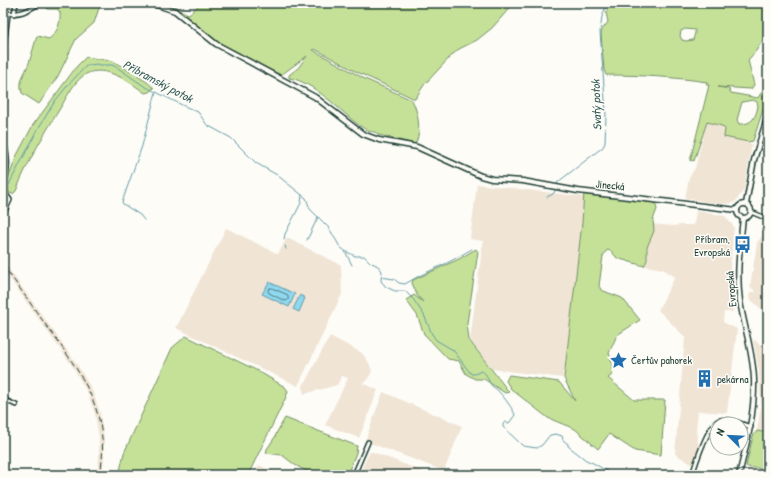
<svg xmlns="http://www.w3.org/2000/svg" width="771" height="478" font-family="'Patrick Hand',sans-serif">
	<rect width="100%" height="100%" fill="#fdfcf7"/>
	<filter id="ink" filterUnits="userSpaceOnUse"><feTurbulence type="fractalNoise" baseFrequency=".025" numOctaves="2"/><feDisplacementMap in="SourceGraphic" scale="8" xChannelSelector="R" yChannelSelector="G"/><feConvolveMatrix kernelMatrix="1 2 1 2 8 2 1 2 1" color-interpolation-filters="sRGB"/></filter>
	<g filter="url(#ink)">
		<g fill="#f0e4d5">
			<polygon points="707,122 722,126 725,129 725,137 752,144 744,190 735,202 727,204 713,203 685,198 689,178 695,168"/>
			<polygon points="477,184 586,197 577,288 563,378 492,369 470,340 483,241 470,239"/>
			<polygon points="696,211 725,216 734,227 730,268 733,312 724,312 723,322 737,329 727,413 698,411 696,430 700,453 695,466 675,454 685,337 658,310 675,277 663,269 645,266 651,224 674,226 680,225 694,225"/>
			<polygon points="226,228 278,254 287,238 341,265 342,294 298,386 176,328"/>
			<polygon points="764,233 768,236 768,315 749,298 750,292 756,292 750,287 757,243"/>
			<polygon points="3,261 77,364 93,392 100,413 104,438 104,458 102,475 97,475 99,458 99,438 95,414 88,394 73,367 3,269"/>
			<polygon points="330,336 362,353 369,363 372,371 367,381 362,383 378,390 359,438 325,425 348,378 342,376 337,385 304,394 302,387 303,386"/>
			<polygon points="753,339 768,350 768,433 757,431 761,406 759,371"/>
			<polygon points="383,392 462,426 444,471 365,441"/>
			<polygon points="370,452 373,452 432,475 359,475 368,455"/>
			<polygon points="259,465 279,475 254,475"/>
		</g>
		<g fill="#c5e198" stroke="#728f66" fill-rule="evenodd">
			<path d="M55,3H100V5L94,23L76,39L58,76L39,104L22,93C18,80 25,74 29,63C32,54 34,45 37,36L49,39C57,33 61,23 60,12L57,9H47V5Z"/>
			<path d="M165,3C178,3 177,11 189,14L201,3H514L492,28L477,40L459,49L452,55L424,85L415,99L357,72L315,49L313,50L365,79L412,100C418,111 422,133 415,144L379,135C375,131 373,132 368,131C366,130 363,127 360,126C340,111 313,81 289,78V75L298,68L307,56L281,75C257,64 231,53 210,36C194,24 184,12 165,3Z"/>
			<path d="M610,3H768V31L756,51L748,60L754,85L751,89L718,87L729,89L731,93L758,98L761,93L768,94L753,141L748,142L724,137L725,129L722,126L707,122L694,161L692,160L690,161L709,85H706L707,82C674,77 639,75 606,75L604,70L601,34L602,30L608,22L606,13ZM685,29L695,30V33L693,40L686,41L682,40L680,36L681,31ZM753,100L757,102L758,106C756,117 752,125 739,124L737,120L742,102Z"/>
			<path d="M86,57L113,61L147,82L154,88L149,92L145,93C130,82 105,64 86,74C75,80 68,95 62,105C45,133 28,160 16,191L13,194L9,193L7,182L17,155L33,125L77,66Z"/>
			<polygon points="584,192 655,203 657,209 653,220 654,231 647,247 647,260 644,266 617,258 611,251 607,250 603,256 599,286 601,290 622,298 640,320 617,335 609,353 612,363 612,375 608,378 634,400 665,400 661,455 635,451 609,434 598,449 575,429 548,418 511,389 506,381 509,375 559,382 575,401 564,378 582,223"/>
			<polygon points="476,249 478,252 467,323 469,340 509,392 505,393 484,379 475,379 466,374 459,361 448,359 424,334 417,315 406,300 414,295 423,302 417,295 412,283 413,280 459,259"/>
			<polygon points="186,336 256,370 285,387 288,391 286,397 248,475 119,475 124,453 172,348"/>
			<polygon points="285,418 357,446 356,453 347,475 314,475 295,465 282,455 266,453 267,449 275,437 277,432"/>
			<path d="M757,431L768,433V474L764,475C758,463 755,471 746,466L753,436Z"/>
		</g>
		<g fill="#8fd8f0" stroke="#629aa5">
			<polygon points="269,282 295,294 289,307 262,294"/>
			<polygon points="300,295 305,298 299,312 293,309"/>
		</g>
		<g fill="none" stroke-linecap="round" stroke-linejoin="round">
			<polygon stroke="#4c7b7f" stroke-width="1" points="270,288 272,288 288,295 288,300 285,301 269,293 268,291"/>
			<g stroke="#629aa5" stroke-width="1">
				<polyline points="557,185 558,182 603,147 605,143 606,114 600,31 602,17 607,3"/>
				<polyline points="3,196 38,129 55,101 68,85 86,66 96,64 101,65 112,65 118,68 144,86 182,105 198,112 207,125 231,138 256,163 277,175 302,195 306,198 310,209 329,228 340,247 344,250"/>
				<polyline points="547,197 553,194 556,189"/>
				<polyline points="144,220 140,215 123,204 122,202 142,146 156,92"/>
				<polyline points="284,240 285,234 301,203 302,195"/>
				<polyline points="307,240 318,217"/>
				<polyline points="285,246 286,249"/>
				<path d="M345,251L355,256H364L370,262L378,266L382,271L381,281L386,287L395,291H405L413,299L424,315L432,334L436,340L453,350L471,374H475L481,371C489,374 487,381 492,386C494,388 497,389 499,392C504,397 513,409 515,415L509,423L505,422L503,424V427L523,446L537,448L542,445L550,435L556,434L562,436L563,440L568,444V446L586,460L593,463L612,474H619L620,475"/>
				<polyline points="345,251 352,265"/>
				<polyline points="381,277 394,279 399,283 405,284 419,276 449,262 472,249"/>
			</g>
			<defs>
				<g id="minor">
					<path d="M3,12C18,16 28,11 40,3"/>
					<polyline points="14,14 16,3"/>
					<polyline points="3,53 8,14"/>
					<polyline points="3,62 5,87 3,132"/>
					<path d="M3,134C6,155 11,163 3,184"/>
					<polyline points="3,193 8,197 10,200 3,215"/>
					<polyline points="751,212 768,219"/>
					<polyline points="3,399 16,405"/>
					<polyline points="354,475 368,442"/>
					<path d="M692,475C696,463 708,423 720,420C729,418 742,424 751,427"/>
				</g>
				<g id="major">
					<polyline points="151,3 175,11 216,44 315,97 363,134 379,140 417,147 481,176 492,179 523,181 578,191 737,210"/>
					<circle cx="744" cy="211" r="7"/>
					<polyline points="746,204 754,160 768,115"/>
					<path d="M739,475C747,443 755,412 754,379C753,352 744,327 740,301C736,273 740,246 743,218"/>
				</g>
			</defs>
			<use href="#minor" stroke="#1f3d34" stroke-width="6"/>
			<use href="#major" stroke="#1f3d34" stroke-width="7"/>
			<use href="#minor" stroke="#fdfcf7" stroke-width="3"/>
			<use href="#major" stroke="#fdfcf7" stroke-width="4"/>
			<path stroke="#1f3d34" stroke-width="1" stroke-dasharray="6 3" stroke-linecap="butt" d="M3,265C19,287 35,310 51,332C84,377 111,416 100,475"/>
		</g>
	</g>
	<defs>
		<symbol id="bus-bare" viewBox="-9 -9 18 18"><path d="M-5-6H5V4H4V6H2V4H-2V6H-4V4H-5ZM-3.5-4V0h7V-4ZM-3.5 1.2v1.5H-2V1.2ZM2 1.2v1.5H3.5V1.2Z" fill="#1f6fb2" stroke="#fdfcf7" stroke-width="2.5" paint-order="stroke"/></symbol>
		<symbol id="sight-bare" viewBox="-9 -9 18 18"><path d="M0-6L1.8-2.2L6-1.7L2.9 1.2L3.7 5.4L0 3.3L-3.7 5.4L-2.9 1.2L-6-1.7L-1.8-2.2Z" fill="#1f6fb2" stroke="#fdfcf7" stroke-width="2.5" paint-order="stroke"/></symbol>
		<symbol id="building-bare" viewBox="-9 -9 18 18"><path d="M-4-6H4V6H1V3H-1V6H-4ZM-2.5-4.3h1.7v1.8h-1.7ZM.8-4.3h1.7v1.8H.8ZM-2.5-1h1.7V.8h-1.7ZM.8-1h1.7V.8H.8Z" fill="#1f6fb2" stroke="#fdfcf7" stroke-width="2.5" paint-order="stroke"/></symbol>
	</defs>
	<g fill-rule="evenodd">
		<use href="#bus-bare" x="730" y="232" width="25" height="25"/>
		<use href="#sight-bare" x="606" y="348" width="25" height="25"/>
		<use href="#building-bare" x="692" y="366" width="25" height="25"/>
	</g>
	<g text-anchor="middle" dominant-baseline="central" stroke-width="3" stroke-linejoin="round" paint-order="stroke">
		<g font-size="11" fill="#1f3d34" stroke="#fdfcf7">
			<text transform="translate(610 185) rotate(6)">Jinecká</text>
			<text transform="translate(731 289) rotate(-95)">Evropská</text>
		</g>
		<g font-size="11" fill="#1f3d34" stroke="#fdfcf7" text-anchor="start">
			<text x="730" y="239" text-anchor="end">Příbram,<tspan x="730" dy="13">Evropská</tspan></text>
			<text x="631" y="360">Čertův pahorek</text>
			<text x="717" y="379">pekárna</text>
		</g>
		<g font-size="12" font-style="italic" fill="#355c5a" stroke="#fdfcf7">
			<text transform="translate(158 81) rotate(28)">Příbramský potok</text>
			<text transform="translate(596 105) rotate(-92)">Svatý potok</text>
		</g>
	</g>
	<rect width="771" height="478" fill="none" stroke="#fdfcf7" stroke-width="16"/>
	<rect x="8" y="8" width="755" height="462" fill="none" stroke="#1f3d34" stroke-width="1.5" filter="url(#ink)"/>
	<g transform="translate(729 436) rotate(294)"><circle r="19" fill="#fdfcf7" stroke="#a4b0a9"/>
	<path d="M0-3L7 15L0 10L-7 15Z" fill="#1f6fb2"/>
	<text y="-6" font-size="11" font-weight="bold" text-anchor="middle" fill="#1f3d34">N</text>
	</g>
</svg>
